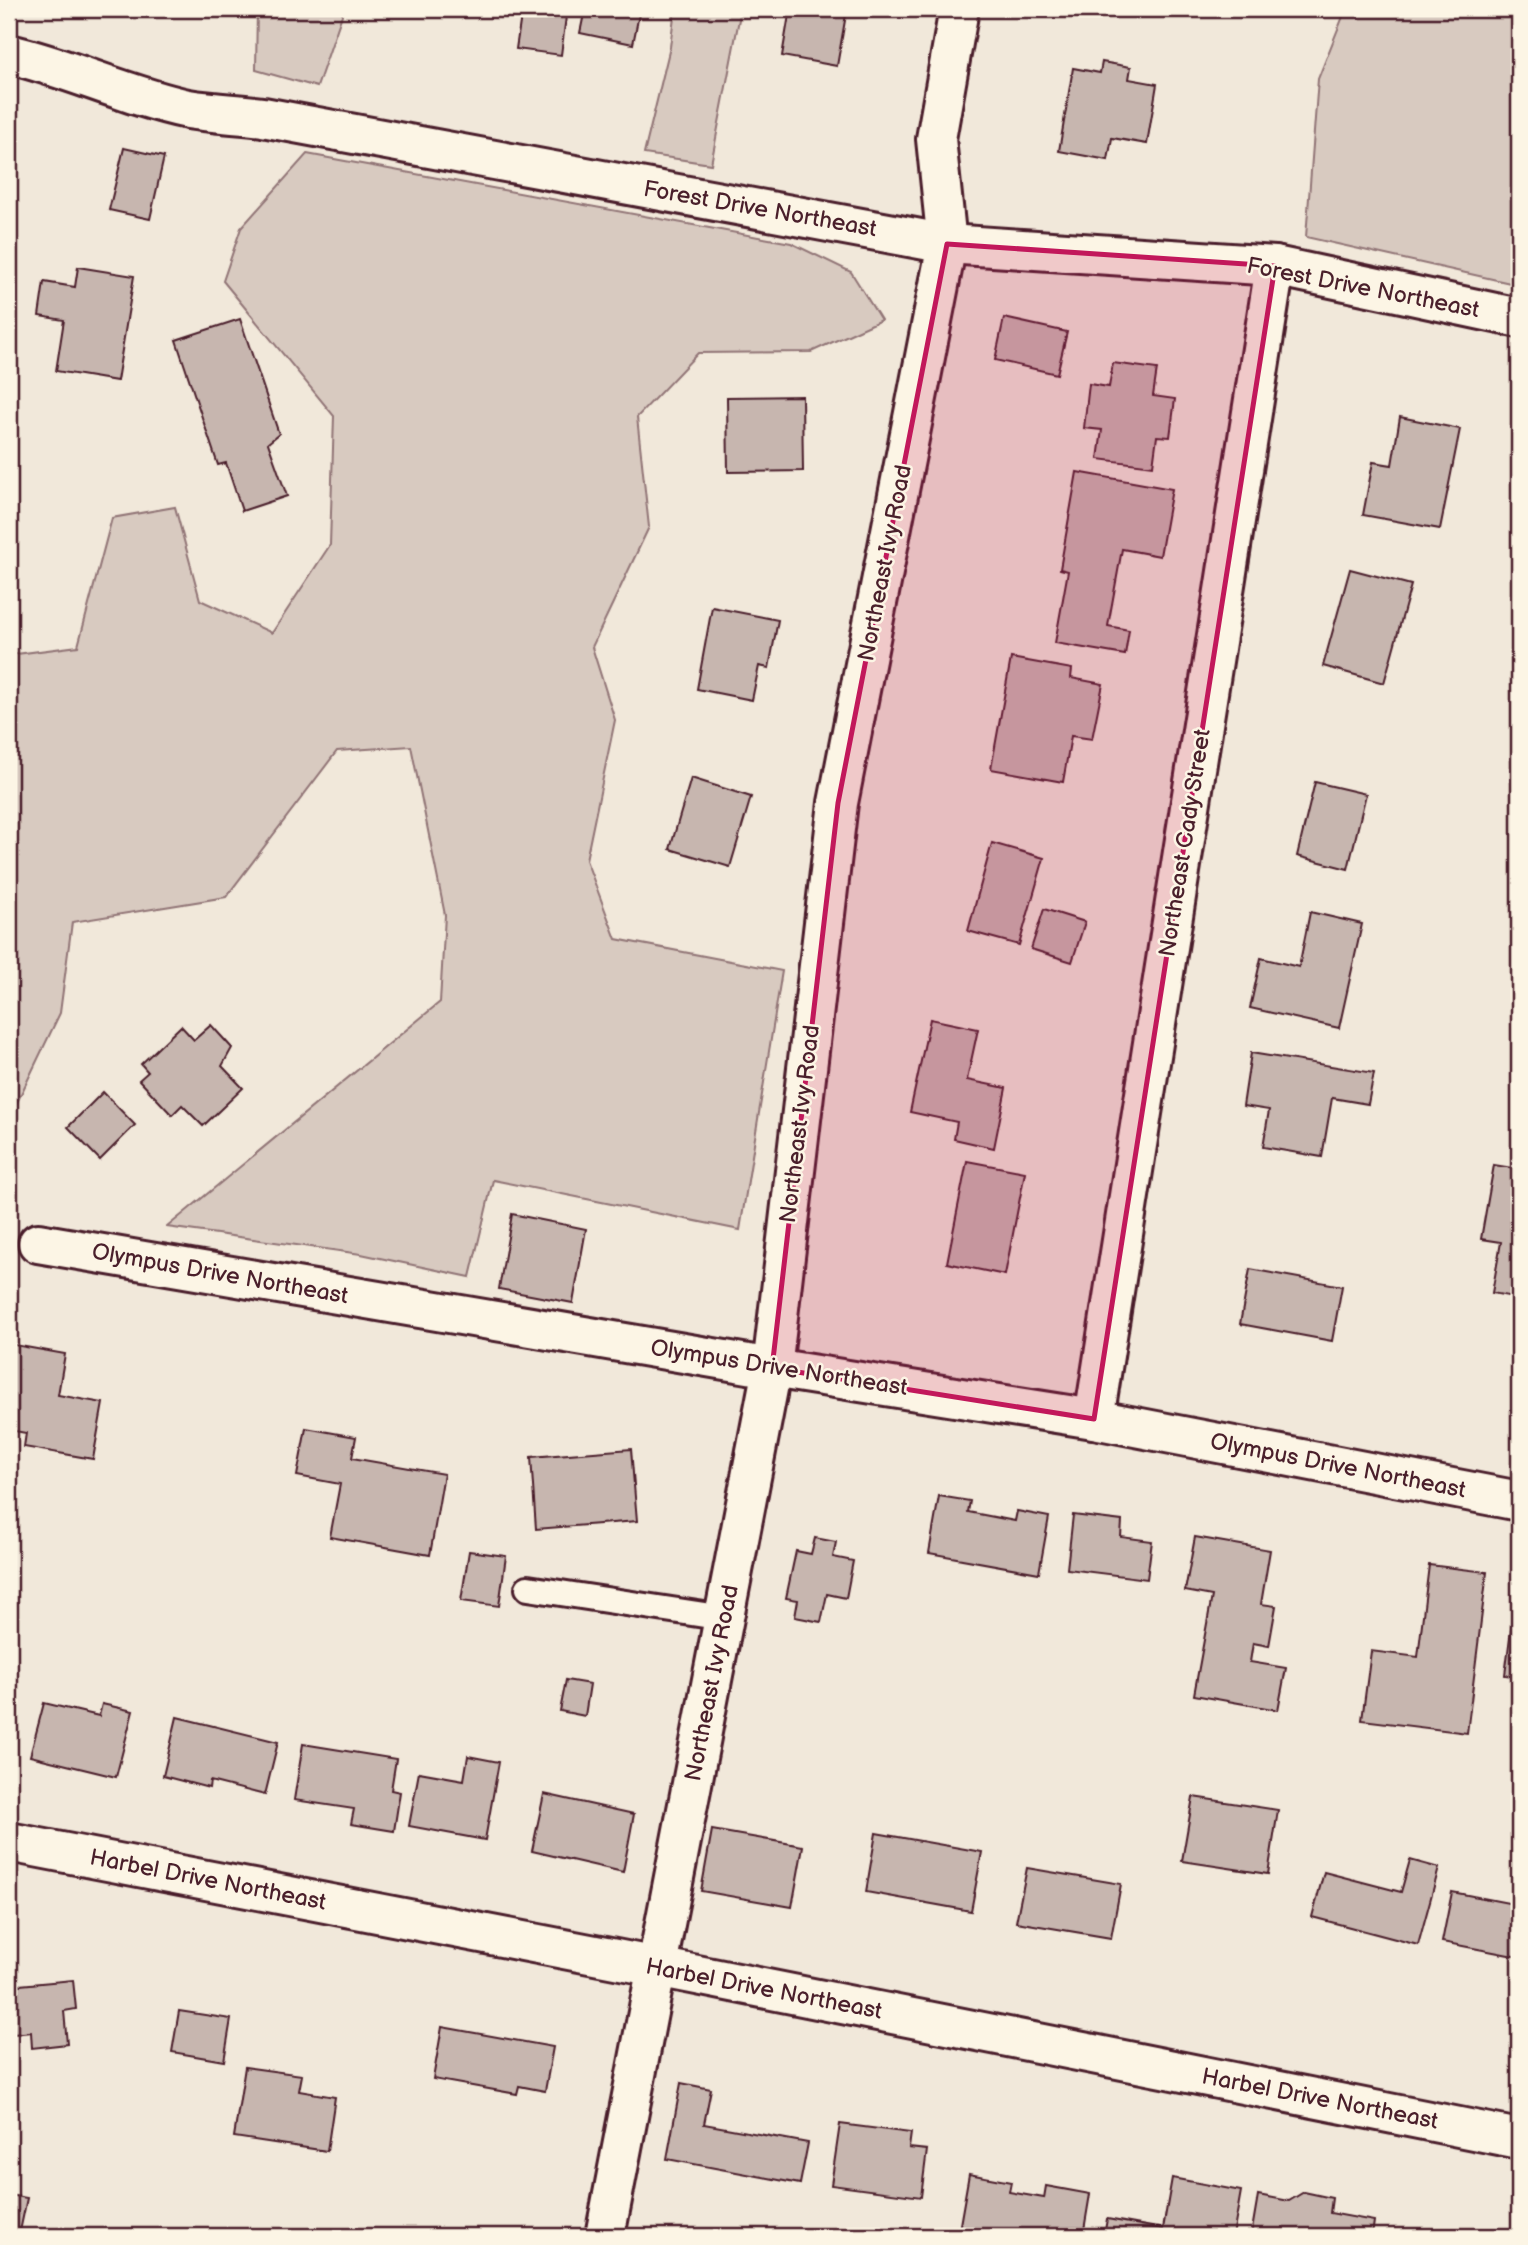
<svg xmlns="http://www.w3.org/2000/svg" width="1528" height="2245" font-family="'Balsamiq Sans',sans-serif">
	<rect width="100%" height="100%" fill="#f1e8da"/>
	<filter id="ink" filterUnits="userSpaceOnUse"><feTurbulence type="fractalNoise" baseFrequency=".0143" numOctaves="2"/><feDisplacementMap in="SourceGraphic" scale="14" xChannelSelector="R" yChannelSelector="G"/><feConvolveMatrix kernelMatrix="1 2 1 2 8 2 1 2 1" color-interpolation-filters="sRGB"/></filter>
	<g filter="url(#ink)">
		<g fill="#d8cac0" stroke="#917476" stroke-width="2">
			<polygon points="257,9 344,9 317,87 256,70"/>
			<polygon points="675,9 741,9 711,164 644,154 670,47"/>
			<polygon points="1346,9 1519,9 1519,285 1306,237 1318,79"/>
			<polygon points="307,154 791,243 851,272 881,320 811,352 698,353 637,417 649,527 592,647 615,720 586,860 616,939 782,971 740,1230 493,1180 470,1277 361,1254 167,1227 440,1002 445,915 411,746 337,751 226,897 72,922 60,1013 9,1119 9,655 78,646 112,518 175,507 200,600 272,633 330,545 334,416 223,281 241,228"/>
		</g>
		<g fill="#c7b6af" stroke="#4a1f2b" stroke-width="2">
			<polygon points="519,9 567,9 561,55 516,49 522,9"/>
			<polygon points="585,9 640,9 633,44 580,33"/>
			<polygon points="790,9 847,9 837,66 782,56"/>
			<polygon points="1102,62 1131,67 1129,79 1157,84 1147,144 1112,138 1108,160 1059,151 1073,68 1100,73"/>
			<polygon points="124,148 164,157 150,219 109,210"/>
			<polygon points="78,267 134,276 117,381 56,371 64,320 39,316 44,282 75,287"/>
			<polygon points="1004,318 1067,332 1057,374 995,360"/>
			<polygon points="240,319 279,434 268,443 287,496 242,511 226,463 218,465 176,340"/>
			<polygon points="1113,363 1157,369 1153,396 1175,399 1170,437 1157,436 1153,466 1098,459 1102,430 1084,428 1089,384 1109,387"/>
			<polygon points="802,396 803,471 728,472 727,397"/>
			<polygon points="1400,417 1460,429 1440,529 1363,515 1373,462 1392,465"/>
			<polygon points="1077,472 1172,489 1160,556 1122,549 1108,626 1129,630 1125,655 1055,643 1068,571 1060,569"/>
			<polygon points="1350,569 1411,585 1384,683 1323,666"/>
			<polygon points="712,607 778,620 769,668 759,666 752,700 697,689"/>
			<polygon points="1011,658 1072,669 1071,678 1103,684 1092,739 1071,736 1063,782 991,769"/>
			<polygon points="691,778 751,797 730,867 670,849"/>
			<polygon points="1315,782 1366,794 1348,869 1297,856"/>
			<polygon points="992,843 1044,858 1019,945 968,931"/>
			<polygon points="1044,909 1085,922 1072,962 1031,949"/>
			<polygon points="1310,912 1362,924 1339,1028 1250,1008 1261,958 1299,967"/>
			<polygon points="930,1019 978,1029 967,1080 1006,1088 994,1148 954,1139 957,1122 910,1112"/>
			<polygon points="211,1025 232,1048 222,1066 243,1088 203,1126 182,1105 172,1115 139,1080 148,1072 141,1064 181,1026 194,1040"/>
			<polygon points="1251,1053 1374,1073 1368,1104 1332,1098 1322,1157 1263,1147 1269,1110 1243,1106"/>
			<polygon points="103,1092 135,1125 100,1160 68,1127"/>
			<polygon points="967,1161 1025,1172 1005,1275 947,1263"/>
			<polygon points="1494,1165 1519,1169 1519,1298 1492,1293 1501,1242 1481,1239"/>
			<polygon points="512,1214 586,1229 573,1303 499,1289"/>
			<polygon points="1250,1269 1342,1286 1332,1341 1240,1324"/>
			<polygon points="9,1344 65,1354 58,1395 103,1403 93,1459 24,1447 26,1433 9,1430"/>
			<polygon points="306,1428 356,1437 352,1458 444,1474 430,1555 330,1537 340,1484 297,1476"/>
			<polygon points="631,1449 637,1521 536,1529 531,1457"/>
			<polygon points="939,1496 970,1501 968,1512 1015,1521 1017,1511 1049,1517 1039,1573 929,1553"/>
			<polygon points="1073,1515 1122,1521 1121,1537 1152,1541 1147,1579 1067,1569"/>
			<polygon points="1195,1537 1270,1550 1261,1604 1276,1606 1269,1646 1253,1643 1250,1662 1286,1668 1278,1710 1194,1695 1212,1596 1185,1591"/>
			<polygon points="815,1538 836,1542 833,1557 853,1561 846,1598 827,1594 821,1622 795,1617 798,1600 786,1598 796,1551 811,1554"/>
			<polygon points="469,1551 506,1556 499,1606 461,1601"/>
			<polygon points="1429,1565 1487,1572 1467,1733 1362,1720 1371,1651 1418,1657"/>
			<polygon points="1513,1614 1519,1615 1519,1677 1505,1675"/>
			<polygon points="566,1680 590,1684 585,1716 560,1711"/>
			<polygon points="44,1703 99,1716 102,1704 133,1711 116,1777 30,1756"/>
			<polygon points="177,1717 278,1742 265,1795 210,1781 209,1788 163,1776"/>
			<polygon points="303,1744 396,1759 391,1790 400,1792 394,1831 351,1824 354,1809 294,1800"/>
			<polygon points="468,1756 499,1762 485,1840 409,1826 419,1772 464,1780"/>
			<polygon points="544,1794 634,1814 623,1872 532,1851"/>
			<polygon points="1193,1797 1278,1810 1268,1874 1182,1861"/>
			<polygon points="712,1830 803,1846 792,1907 701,1891"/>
			<polygon points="876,1833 982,1852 971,1911 866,1892"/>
			<polygon points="1410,1860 1439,1868 1418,1945 1312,1917 1324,1872 1401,1892"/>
			<polygon points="1027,1868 1121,1884 1111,1938 1016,1922"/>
			<polygon points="1452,1892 1519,1905 1519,1957 1442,1942"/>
			<polygon points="73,1980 76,2009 64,2011 67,2044 32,2048 31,2032 14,2034 9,1986"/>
			<polygon points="179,2011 231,2019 224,2061 172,2052"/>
			<polygon points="442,2027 553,2047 545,2091 519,2086 517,2094 433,2079"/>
			<polygon points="245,2067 302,2075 299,2091 335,2097 327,2151 234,2137"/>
			<polygon points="681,2083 711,2089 704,2124 808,2143 800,2184 667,2159"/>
			<polygon points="840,2124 911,2133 909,2148 927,2150 921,2197 831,2185"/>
			<polygon points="969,2174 1011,2182 1009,2192 1044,2198 1046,2186 1090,2194 1083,2236 958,2236"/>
			<polygon points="1172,2178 1241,2191 1233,2236 1104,2236 1107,2219 1163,2229"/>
			<polygon points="1304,2192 1332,2198 1330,2213 1374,2221 1372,2236 1251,2236 1258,2195 1289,2201"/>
			<polygon points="9,2195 27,2198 19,2236 9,2236"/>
		</g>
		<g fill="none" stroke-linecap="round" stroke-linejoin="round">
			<defs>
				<polyline id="service" points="528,1588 724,1618"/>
				<g id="minor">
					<path d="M9,54C70,68 127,96 188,109C213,113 238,114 263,117L947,244L1275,266L1519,318"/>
					<polyline points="38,1243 772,1368 1094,1419 1519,1501"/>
					<polyline points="1094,1419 1275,266"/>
					<polyline points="9,1842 657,1967 1519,2139"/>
					<polyline points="605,2236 772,1368 838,803 947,244 936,139 959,9"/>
				</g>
			</defs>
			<use href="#service" stroke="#4a1f2b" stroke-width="30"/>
			<use href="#minor" stroke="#4a1f2b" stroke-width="44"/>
			<use href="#service" stroke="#fcf5e5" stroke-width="24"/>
			<use href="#minor" stroke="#fcf5e5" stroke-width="38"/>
		</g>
	</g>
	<path fill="#c2185b" fill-opacity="0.2" stroke="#c2185b" stroke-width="5" stroke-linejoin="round" d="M947,244L1275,266L1094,1419L772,1368L838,803Z"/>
	<g text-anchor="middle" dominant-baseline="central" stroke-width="5" stroke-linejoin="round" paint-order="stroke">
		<g font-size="23" fill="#4a1f2b" stroke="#fcf5e5">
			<text transform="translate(760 209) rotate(10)">Forest Drive Northeast</text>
			<text transform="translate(1363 288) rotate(11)">Forest Drive Northeast</text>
			<text transform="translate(885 563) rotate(-79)">Northeast Ivy Road</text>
			<text transform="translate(1185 843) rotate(-81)">Northeast Cady Street</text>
			<text transform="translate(800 1124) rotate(-83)">Northeast Ivy Road</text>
			<text transform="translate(220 1274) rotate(10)">Olympus Drive Northeast</text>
			<text transform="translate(779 1368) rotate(9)">Olympus Drive Northeast</text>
			<text transform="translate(1338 1466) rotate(11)">Olympus Drive Northeast</text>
			<text transform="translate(712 1683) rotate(-79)">Northeast Ivy Road</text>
			<text transform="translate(208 1880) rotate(11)">Harbel Drive Northeast</text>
			<text transform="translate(764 1989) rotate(11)">Harbel Drive Northeast</text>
			<text transform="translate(1320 2099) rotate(11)">Harbel Drive Northeast</text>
		</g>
	</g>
	<rect width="1528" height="2245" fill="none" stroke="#fcf5e5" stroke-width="35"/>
	<rect x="18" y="18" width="1493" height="2210" fill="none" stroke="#4a1f2b" stroke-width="2.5" filter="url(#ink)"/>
</svg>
